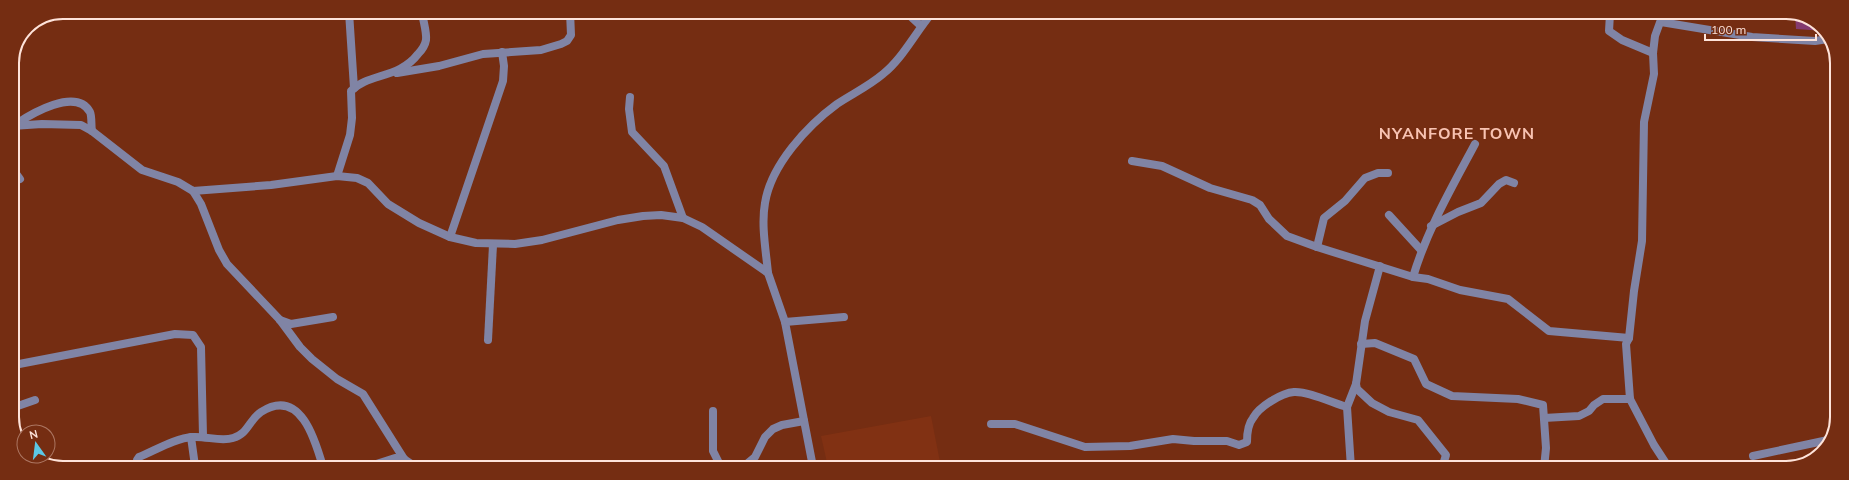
<svg xmlns="http://www.w3.org/2000/svg" width="1849" height="480" font-family="Mulish,sans-serif">
	<rect width="100%" height="100%" fill="#752d12"/>
	<polygon fill="#813113" points="931,416 941,467 828,467 821,436"/>
	<polygon fill="#843b6f" points="1795,14 1799,14 1825,31 1796,29"/>
	<g fill="none" stroke-linecap="round" stroke-linejoin="round">
		<g stroke="#8084a5" stroke-width="8">
			<polyline points="349,12 354,88"/>
			<polyline points="907,13 921,26"/>
			<polyline points="1610,14 1609,31 1622,40 1653,53"/>
			<polyline points="1661,22 1752,37 1815,41 1828,39"/>
			<polyline points="397,73 439,66 483,54 541,50 561,44 567,41 571,35 570,12"/>
			<polyline points="630,97 629,109 632,132 664,166 683,218"/>
			<path d="M16,124C31,114 76,87 90,112C92,116 91,126 92,131"/>
			<polyline points="12,126 42,124 81,125 92,131 142,170 178,182 193,191 271,185 337,176 357,178 368,183 388,204 419,223 450,237 476,243 515,244 542,240 618,220 643,216 661,215 683,218 702,227 768,273 785,322 813,467"/>
			<polyline points="1132,161 1162,166 1210,188 1252,200 1260,205 1269,219 1287,236 1317,247 1413,277 1428,279 1460,290 1508,299 1549,331 1629,338 1626,344 1630,399 1654,445 1669,468"/>
			<polyline points="12,168 20,179"/>
			<path d="M337,176L350,135L352,118L351,91C368,73 399,79 418,54C422,50 425,46 426,40C427,32 423,21 422,12"/>
			<polyline points="193,191 201,204 219,250 227,264 280,320 300,347 312,359 337,379 363,394 404,459 416,467"/>
			<polyline points="1389,215 1421,250"/>
			<polyline points="1431,226 1458,212 1481,203 1499,184 1506,180 1514,183"/>
			<polyline points="450,237 503,81 504,66 502,52"/>
			<polyline points="1317,247 1324,218 1345,201 1365,178 1378,173 1388,173"/>
			<path d="M1413,277C1427,230 1452,187 1475,144"/>
			<polyline points="280,320 291,324 333,317"/>
			<polyline points="785,322 844,317"/>
			<polyline points="12,335 15,353 12,392"/>
			<polyline points="1629,338 1634,291 1642,241 1644,122 1654,74 1653,53 1655,36 1663,14"/>
			<polyline points="488,340 493,245"/>
			<polyline points="1361,344 1375,343 1414,359 1426,384 1452,396 1518,399 1543,405 1546,448 1544,468"/>
			<polyline points="14,365 175,334 193,335 201,347 203,436"/>
			<polyline points="1356,384 1357,389 1372,403 1389,412 1418,420 1446,455 1442,468"/>
			<polyline points="12,408 35,400"/>
			<polyline points="713,411 713,451 721,467"/>
			<polyline points="1544,418 1579,416 1589,411 1594,405 1603,399 1630,399"/>
			<path d="M991,424H1015L1085,447L1130,446L1173,439L1194,441H1227L1239,445L1247,442C1247,434 1248,424 1253,418C1259,407 1281,393 1294,392C1308,391 1333,403 1347,407"/>
			<polyline points="191,437 195,466"/>
			<polyline points="1753,456 1828,440"/>
			<path d="M138,466L137,460L139,457C156,450 175,438 193,437C206,436 221,442 233,438C248,434 249,420 261,412C300,387 315,439 323,467"/>
			<polyline points="367,467 395,458 404,459"/>
			<polyline points="743,467 755,457 765,437 773,429 782,425 804,421"/>
			<polyline points="1351,468 1347,407 1356,384 1365,321 1380,266"/>
		</g>
		<path stroke="#8084a5" stroke-width="8" d="M768,273C766,251 761,225 765,203C771,165 807,126 837,104C852,94 869,86 883,74C903,58 915,33 932,13"/>
	</g>
	<g text-anchor="middle" dominant-baseline="central" stroke-width="3" stroke-linejoin="round" paint-order="stroke">
		<g font-size="16" font-weight="bold" letter-spacing="1" fill="#f8c3b2" stroke="#752d12">
			<text x="1457" y="133">NYANFORE TOWN</text>
		</g>
	</g>
	<path d="M0 0H1849V480H0ZM63 19H1786A44 44 0 0 1 1830 63V417A44 44 0 0 1 1786 461H63A44 44 0 0 1 19 417V63A44 44 0 0 1 63 19Z" fill="#752d12" fill-rule="evenodd"/>
	<path fill="none" stroke="#fee3da" stroke-width="2" d="M63 19H1786A44 44 0 0 1 1830 63V417A44 44 0 0 1 1786 461H63A44 44 0 0 1 19 417V63A44 44 0 0 1 63 19Z"/>
	<g transform="translate(36 444) rotate(346)"><circle r="19" fill="#752d12" stroke="#ac7662"/>
	<path d="M0-3L7 15L0 10L-7 15Z" fill="#5bc8e6"/>
	<text y="-6" font-size="11" font-weight="bold" text-anchor="middle" fill="#fee3da">N</text>
	</g>
	<path d="M1705 34v6h111v-6" fill="none" stroke="#fee3da" stroke-width="2"/>
	<text x="1711" y="34" font-size="12" fill="#fee3da" stroke="#752d12" stroke-width="3" paint-order="stroke">100 m</text>
</svg>
